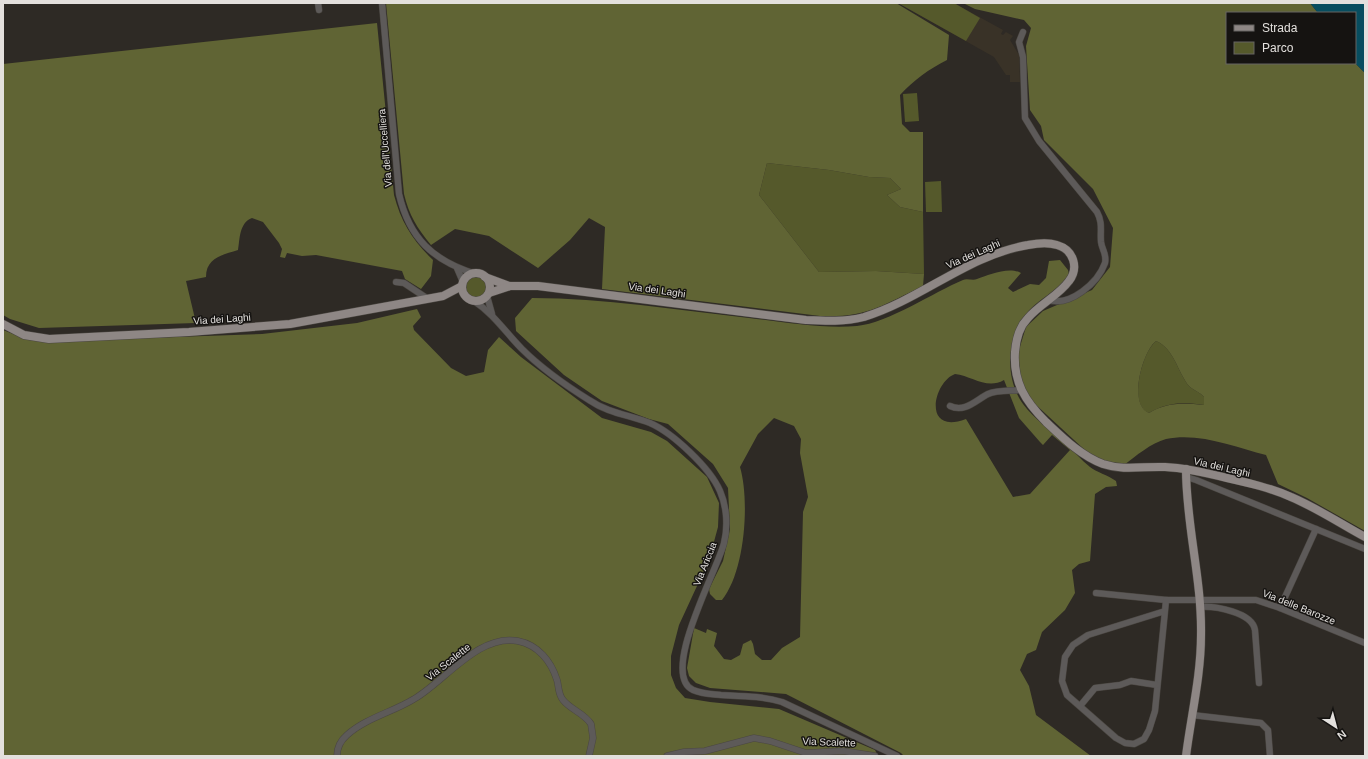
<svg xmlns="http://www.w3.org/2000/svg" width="1368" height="759" font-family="Arial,sans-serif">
	<rect width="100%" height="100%" fill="#2e2a25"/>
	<polygon fill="#393227" points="898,3 954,3 1003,30 1001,34 1003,35 1006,32 1013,36 1010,40 1019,55 1020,82 1010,82 1010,75 1006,75 994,57"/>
	<g fill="#55592b">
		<polygon points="898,3 954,3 980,18 966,41"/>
		<polygon points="917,93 919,121 905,122 903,94"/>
		<polygon points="767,163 829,170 869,177 890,178 901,189 887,195 900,207 923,212 924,274 876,271 819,272 759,195"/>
		<polygon points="941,181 942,212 926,212 925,182"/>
		<circle cx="476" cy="287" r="11"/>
		<path d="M1156,341C1174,348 1178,373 1189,386C1193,390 1200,392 1204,397V405C1184,402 1167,402 1149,413C1128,405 1142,352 1156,341Z"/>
	</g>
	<g fill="#606434" fill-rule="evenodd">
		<path d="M386,3H896L949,35L947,60C929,69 914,80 900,95L902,124L910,132H923V212L900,207L887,195L901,189L890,178L869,177L829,170L767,163L759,195L819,272L876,271L924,274L923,286C883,305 867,318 820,316L602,289L605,227L589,218L570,240L538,268L489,236L455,229L431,245C417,228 409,215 404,194Z"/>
		<path d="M963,3H1310L1318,13H1227V63H1355L1365,73V531L1307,498L1278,484L1266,455C1235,447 1199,432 1166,439C1151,443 1136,456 1124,465L1103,461L1087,452L1034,403L1027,393L1021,380L1018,353L1026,327L1043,311L1092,290L1110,267L1113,228L1093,189L1044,140L1041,126L1030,110L1026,46L1031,28L1024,20L975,9ZM1156,341C1174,348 1178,373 1189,386C1193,390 1200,392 1204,397V405C1183,403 1167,402 1149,413C1128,405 1142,352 1156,341Z"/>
		<path d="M377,23L394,195C401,222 413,241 433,260L431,276L421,289L405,279L402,271L316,255L302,256L287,253L285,258L280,257L282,249L279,243L263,222L252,218C239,223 240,239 238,250C222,255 206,258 206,277L186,281L196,323L39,328L10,319L3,315V64Z"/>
		<path d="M1060,260L1068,270L1069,274C1059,291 1039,298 1027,313C1007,339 1004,377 1023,404C1034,419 1052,431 1066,443C1074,451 1081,460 1090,467C1096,472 1108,475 1116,481L1117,486L1106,487L1095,494L1090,561L1079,564L1072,570L1075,593L1065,610L1042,632L1036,650L1027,654L1020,670L1029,686L1036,715L1091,756H904L901,753L786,694L710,688L696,683L689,676L687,668L694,628L706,633L707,629L717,633L714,646L724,659L731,660L740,655L743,644L751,640L753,644L755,654L762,660H771L782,648L800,637L803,512L808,497L800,453L801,439L794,426L774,418L758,434L740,467C750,501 745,572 722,600H716L710,594L709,589L723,561L730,529L728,488L713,464L668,424L649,419L602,401L564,375L516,331L515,318L532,298C604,298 677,310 749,318C784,322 822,329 857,326C888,323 934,292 963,280C967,278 973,281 977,279C988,275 1009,266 1021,273L1008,288L1013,292L1030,284L1039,285L1046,278L1049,261ZM955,374C972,376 987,390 1004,380L1019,418L1040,442L1043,445L1052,435L1070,450L1030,494L1013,497L966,419C922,436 933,382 955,374Z"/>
		<polygon points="417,309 421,317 413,326 414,330 451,368 466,376 484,372 488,350 499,337 521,357 602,418 651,432 667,441 707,477 719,503 718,527 709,560 679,625 671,656 671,675 676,688 685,698 710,702 779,709 875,750 878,756 3,756 3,330 29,340 56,341 262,334 357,323"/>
	</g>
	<polygon fill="#074d5f" points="1310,3 1365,3 1365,73 1355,63 1355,13 1318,13"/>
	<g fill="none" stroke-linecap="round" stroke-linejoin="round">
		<defs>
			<g id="minor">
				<polyline points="318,3 319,10"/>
				<path d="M382,3L399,194C409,238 433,261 476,274"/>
				<path d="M1023,32L1019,42L1023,57L1025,118L1039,141L1097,212C1103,223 1100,231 1101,242C1102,250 1107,254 1105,263C1098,283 1070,307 1048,300"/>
				<polyline points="457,268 463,282"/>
				<polyline points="396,282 404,283 428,299"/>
				<polyline points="487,296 492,314"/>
				<path d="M474,301C494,314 506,333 522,349C542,369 565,385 589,400C608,413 629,415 650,423C673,433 710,468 720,491C727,507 728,527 724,543C718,569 659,674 693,690C702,694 712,694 721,695C741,696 763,696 782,702L897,756"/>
				<path d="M950,406C965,413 976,400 988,394C997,390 1011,391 1020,390"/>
				<polyline points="1186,477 1196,480 1365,549"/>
				<polyline points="1096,593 1166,600"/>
				<path d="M1200,607C1215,606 1252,612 1255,630L1259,683"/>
				<polyline points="1280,608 1316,529"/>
				<polyline points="1165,611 1155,711 1149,730 1144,739 1134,744 1125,743 1116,738 1067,695 1062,681 1065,657 1073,645 1088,635 1165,611 1166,600 1256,600 1280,608 1365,643"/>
				<polyline points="1080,706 1095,688 1120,685 1131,681 1157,685"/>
				<polyline points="1192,715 1261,723 1268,730 1270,756"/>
				<path d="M337,756C337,747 340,741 347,735C366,718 393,712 414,699C444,682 479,633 518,641C538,645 551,661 557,680C559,687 558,694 563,700C571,710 584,713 591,724L593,738L589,756"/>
				<polyline points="667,756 684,752 705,751 754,738 770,741 806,753 843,751 875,756"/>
			</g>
			<g id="major">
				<circle cx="476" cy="287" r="14"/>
				<polyline points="485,277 509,286"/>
				<path d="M489,293L510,286H538L806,320C825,321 845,322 864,317C922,299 968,255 1028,245C1038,243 1048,242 1057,245C1074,250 1079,268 1069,281C1058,296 1040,304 1028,318C1019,327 1016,339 1015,352C1013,382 1025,401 1046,422C1062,437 1081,456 1103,464C1124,471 1144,466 1165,467C1186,468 1207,473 1227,478C1249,483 1271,488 1291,497C1317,508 1341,524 1365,537"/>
				<polyline points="3,324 24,335 49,339 189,332 290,324 443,296 462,286"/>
				<path d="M1186,469C1186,525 1202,579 1201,635C1201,676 1191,716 1186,756"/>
			</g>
		</defs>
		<use href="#minor" stroke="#4b4742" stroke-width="7"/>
		<use href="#major" stroke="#4b4742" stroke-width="9"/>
		<use href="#minor" stroke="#5d5a59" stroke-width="6"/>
		<use href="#major" stroke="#8e8785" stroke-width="8"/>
	</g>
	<g text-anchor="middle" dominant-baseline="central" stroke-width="3" stroke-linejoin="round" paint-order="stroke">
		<g font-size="10" fill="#e3e0dd" stroke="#151311">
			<text transform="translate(385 148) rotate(-95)">Via dell'Uccelliera</text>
			<text transform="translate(973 254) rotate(-24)">Via dei Laghi</text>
			<text transform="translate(657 290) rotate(8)">Via dei Laghi</text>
			<text transform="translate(222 319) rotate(-4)">Via dei Laghi</text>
			<text transform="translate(1222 467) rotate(13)">Via dei Laghi</text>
			<text transform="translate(705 564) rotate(-68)">Via Ariccia</text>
			<text transform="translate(1299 607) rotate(22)">Via delle Barozze</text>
			<text transform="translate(448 662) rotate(-38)">Via Scalette</text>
			<text transform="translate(829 742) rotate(2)">Via Scalette</text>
		</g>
	</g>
	<rect width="1368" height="759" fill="none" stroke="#e3e0dd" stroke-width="8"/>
	<rect x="1226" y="12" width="130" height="52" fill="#151311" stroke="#676563"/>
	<rect x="1234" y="25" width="20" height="6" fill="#8e8785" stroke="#676563"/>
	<text x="1262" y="32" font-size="12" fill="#e3e0dd">Strada</text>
	<rect x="1234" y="42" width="20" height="12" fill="#55592b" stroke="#676563"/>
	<text x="1262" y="52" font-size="12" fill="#e3e0dd">Parco</text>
	<g transform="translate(1336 727) rotate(144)" stroke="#151311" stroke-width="3" paint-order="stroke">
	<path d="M0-3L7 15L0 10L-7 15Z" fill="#e3e0dd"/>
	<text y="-6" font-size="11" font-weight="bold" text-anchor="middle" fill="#e3e0dd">N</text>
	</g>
</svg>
